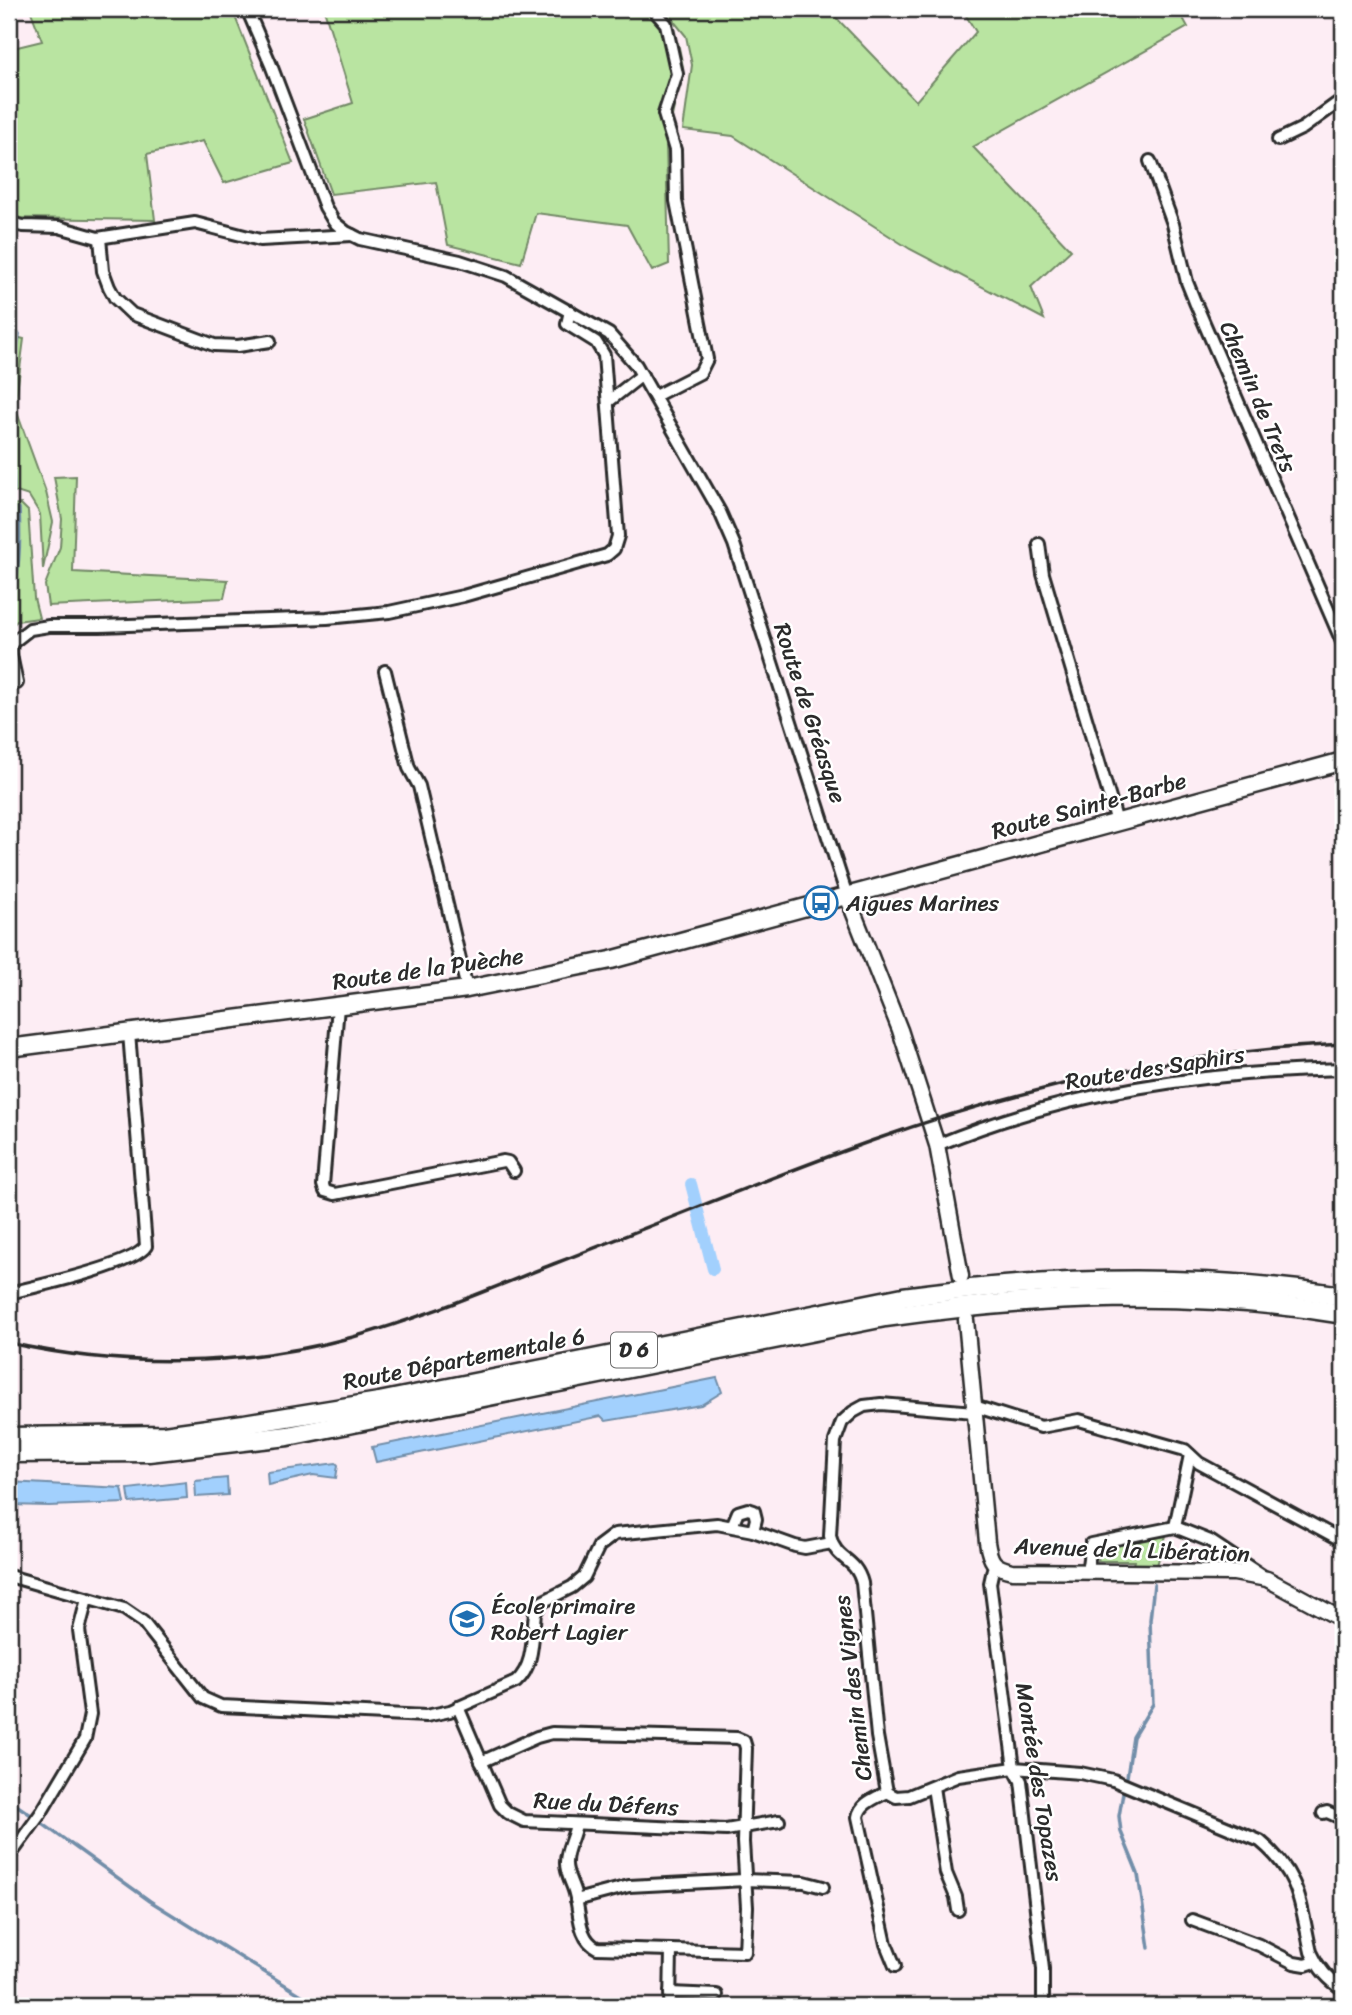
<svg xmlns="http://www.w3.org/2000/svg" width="1352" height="2015" font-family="Sriracha,sans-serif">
	<rect width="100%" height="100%" fill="#fdedf4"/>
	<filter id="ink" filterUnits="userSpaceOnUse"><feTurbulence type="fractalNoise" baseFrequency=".0143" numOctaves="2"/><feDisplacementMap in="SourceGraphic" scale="14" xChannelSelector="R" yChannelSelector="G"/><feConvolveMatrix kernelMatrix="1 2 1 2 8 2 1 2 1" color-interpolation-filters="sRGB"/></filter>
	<g filter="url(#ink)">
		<g fill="#b9e4a1" stroke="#728866" stroke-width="2">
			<polygon points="30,9 232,9 293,163 224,183 203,141 147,154 155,220 20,218 9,213 9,49 42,41"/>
			<polygon points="324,9 647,9 678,43 683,67 666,143 669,264 652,271 627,225 536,213 521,263 448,245 436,182 331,194 304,119 353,103"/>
			<polygon points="664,9 828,9 916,101 976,32 962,9 1178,9 1188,27 973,147 1071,250 1031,287 1044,319 910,249 733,136 683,130 692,65 686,36"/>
			<polygon points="12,336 24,339 15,407 46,492 53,522 43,569 40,514 29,496 10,490 9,485 9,360"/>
			<polygon points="76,476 73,572 228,580 224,598 48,606 45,585 60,547 62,519 54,477"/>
			<polygon points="21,504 28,511 34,598 39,618 17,621 9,628 9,574 12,555 9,539 9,505"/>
			<polygon points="1166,1536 1157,1565 1133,1564 1134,1561 1098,1561 1101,1547"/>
		</g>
		<g fill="#a2d0fd" stroke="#728ea9" stroke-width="2">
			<polygon points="717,1378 722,1392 701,1405 606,1421 601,1416 376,1462 372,1447"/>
			<polygon points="336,1463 338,1465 336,1478 313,1475 268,1485 267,1472"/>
			<polygon points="227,1478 228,1495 196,1497 195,1481"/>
			<polygon points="9,1482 122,1488 125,1503 49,1506 9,1505"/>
			<polygon points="186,1482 187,1498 130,1503 128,1489"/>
		</g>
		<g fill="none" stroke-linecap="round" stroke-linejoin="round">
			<g stroke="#728ea9" stroke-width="3.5">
				<path d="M14,489C12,434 10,388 19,334"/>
				<path d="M9,610C19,574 21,546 19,508"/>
				<polyline points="1127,1777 1133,1737 1153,1704 1150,1620 1154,1584"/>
				<polyline points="1123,1793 1119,1816 1121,1832 1138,1874 1149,1948"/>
				<polyline points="9,1800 31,1815"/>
				<polyline points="43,1824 150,1901 319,2006"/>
			</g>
			<polyline stroke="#a2d0fd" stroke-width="12" points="691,1184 713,1269"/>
			<defs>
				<g id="minor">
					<polyline points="247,9 271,65 325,207 334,222 346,232 360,239 460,261 506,276 609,334 636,365 720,512 734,544 847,896"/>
					<polyline points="653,9 666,24 677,74 664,114 675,150 676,201 707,359 700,373 655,396"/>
					<polyline points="1278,140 1303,128 1343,99"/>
					<polyline points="1150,161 1173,224 1187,282 1195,302 1343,644"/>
					<polyline points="9,223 23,226 59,227 98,238 195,223 260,240 352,235"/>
					<polyline points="100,238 103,271 109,287 115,298 132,314 214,345 238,346 270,341"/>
					<polyline points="609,401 642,375"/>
					<polyline points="1039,544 1043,574 1117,822"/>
					<polyline points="385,671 409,768 419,786 467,989"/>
					<polyline points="17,683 10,651 12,643 30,629 49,626 100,626 327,618 389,612 463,596 607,555 614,549 618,536 604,355 596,342 567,324 570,311"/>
					<polyline points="338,1006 323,1185 325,1191 335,1194 503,1161 508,1162 514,1171"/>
					<path d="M937,1145C1067,1091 1204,1072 1343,1069"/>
					<path d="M9,1293C34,1287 135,1265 146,1246L129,1033"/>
					<polyline points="974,1406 1041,1427 1079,1420 1185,1450 1199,1463 1343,1541"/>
					<path d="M974,1412L881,1404L864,1406L853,1412L842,1422L835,1441L830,1536C836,1562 855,1556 862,1583L877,1736L887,1792L896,1797L909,1796L958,1776L1014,1768L1080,1773L1113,1780L1260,1841C1301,1875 1300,1903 1311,1952C1318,1968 1328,1980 1343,1989"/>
					<polyline points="732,1526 738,1512 748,1509 754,1511 756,1519 753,1531"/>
					<polyline points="1175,1527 1190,1455"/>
					<polyline points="994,1565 990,1583 1014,1768 1021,1781 1043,1969 1043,2006"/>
					<polyline points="1087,1573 1091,1544 1175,1527 1210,1541 1264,1577"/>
					<path d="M9,1576L124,1609L143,1622L203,1698L221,1706L426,1716L450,1711L516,1682C535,1665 532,1636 535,1613L542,1602L572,1587L584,1577L599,1546L615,1534L717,1524L753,1531L795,1546L805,1548L832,1543"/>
					<polyline points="458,1707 500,1805 508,1813 524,1821 726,1830 779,1821"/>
					<path d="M481,1762L537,1737L552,1733L737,1738L744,1741L746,1748L743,1842L747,1907L745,1952L597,1948C578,1939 580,1912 575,1894C573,1884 565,1873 566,1862C566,1849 574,1837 576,1824"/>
					<polyline points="933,1787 946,1873 956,1897 958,1910"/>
					<path d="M887,1792C876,1798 860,1803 858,1817L886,1944L895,1966"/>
					<polyline points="1323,1813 1327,1812 1343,1819"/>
					<polyline points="9,1857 41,1813 85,1739 90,1714 79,1630 87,1599"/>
					<polyline points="576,1900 629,1886 745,1880 804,1882 823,1887"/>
					<polyline points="1192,1920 1259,1945 1294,1963 1306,1965 1315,1962"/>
					<polyline points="670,1993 717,1995"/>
					<polyline points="670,2006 671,1950"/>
				</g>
				<g id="tertiary">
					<polyline points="847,896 900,1030 937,1145 961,1276"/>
					<path d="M966,1320L987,1542C990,1561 993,1567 1012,1571L1234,1573L1267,1579L1343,1620"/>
				</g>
				<polyline id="secondary" points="9,1048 467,989 611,960 1343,761"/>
				<g id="trunk">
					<path d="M9,1437L164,1435L244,1424L379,1402L903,1297C1049,1277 1197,1273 1343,1296"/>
					<path d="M9,1453L149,1452L288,1436L885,1317C1037,1296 1191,1288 1343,1314"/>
				</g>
			</defs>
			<use href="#minor" stroke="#2b2b2b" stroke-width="16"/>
			<use href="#tertiary" stroke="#2b2b2b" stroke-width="19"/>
			<use href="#secondary" stroke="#2b2b2b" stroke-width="21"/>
			<use href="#trunk" stroke="#2b2b2b" stroke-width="23"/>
			<use href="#minor" stroke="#fff" stroke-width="10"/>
			<use href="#tertiary" stroke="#fff" stroke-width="14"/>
			<use href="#secondary" stroke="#fff" stroke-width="16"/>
			<use href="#trunk" stroke="#fff" stroke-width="18"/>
			<path stroke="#2b2b2b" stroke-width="3.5" d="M9,1343C122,1368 241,1367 353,1337C422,1318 489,1289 556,1263C662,1222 767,1178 874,1140C1022,1087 1186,1051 1343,1044"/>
		</g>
	</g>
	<defs>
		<symbol id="bus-ring" viewBox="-11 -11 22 22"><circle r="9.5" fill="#fff" stroke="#1f6fb2" stroke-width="1.5"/><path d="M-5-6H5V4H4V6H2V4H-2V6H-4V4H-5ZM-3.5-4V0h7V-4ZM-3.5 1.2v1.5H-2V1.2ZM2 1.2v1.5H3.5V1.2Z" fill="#1f6fb2"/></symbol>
		<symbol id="school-ring" viewBox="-11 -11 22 22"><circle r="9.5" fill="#fff" stroke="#1f6fb2" stroke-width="1.5"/><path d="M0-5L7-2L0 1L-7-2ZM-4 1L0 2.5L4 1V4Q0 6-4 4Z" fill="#1f6fb2"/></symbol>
	</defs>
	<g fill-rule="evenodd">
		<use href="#bus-ring" x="802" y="884" width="38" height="38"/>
		<use href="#school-ring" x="448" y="1600" width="38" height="38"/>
	</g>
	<g text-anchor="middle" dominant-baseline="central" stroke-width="5" stroke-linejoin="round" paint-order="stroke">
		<rect fill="#fff" stroke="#6b6b6b" stroke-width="2" x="611" y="1332.5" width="46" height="35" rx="5"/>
		<g font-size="21" font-weight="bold" fill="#2b2b2b">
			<text x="634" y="1350">D 6</text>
		</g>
		<g font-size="23" fill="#2b2b2b" stroke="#fff">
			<text transform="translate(1258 397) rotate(67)">Chemin de Trets</text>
			<text transform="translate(810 713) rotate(72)">Route de Gréasque</text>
			<text transform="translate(1089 806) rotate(-15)">Route Sainte-Barbe</text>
			<text transform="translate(428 969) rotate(-8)">Route de la Puèche</text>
			<text transform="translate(1155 1068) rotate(-9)">Route des Saphirs</text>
			<text transform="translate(464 1359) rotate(-11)">Route Départementale 6</text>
			<text transform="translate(1132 1550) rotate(2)">Avenue de la Libération</text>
			<text transform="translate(853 1688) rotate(-97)">Chemin des Vignes</text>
			<text transform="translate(1039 1782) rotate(81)">Montée des Topazes</text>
			<text transform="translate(606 1804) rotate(3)">Rue du Défens</text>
		</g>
		<g font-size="23" fill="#2b2b2b" stroke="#fff" text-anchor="start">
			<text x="846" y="903">Aigues Marines</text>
			<text x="491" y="1606">École primaire<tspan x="491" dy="26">Robert Lagier</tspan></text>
		</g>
	</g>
	<rect width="1352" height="2015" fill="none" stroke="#fff" stroke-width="35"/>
	<rect x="18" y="18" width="1317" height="1980" fill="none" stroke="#2b2b2b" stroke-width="2.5" filter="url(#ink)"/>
</svg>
